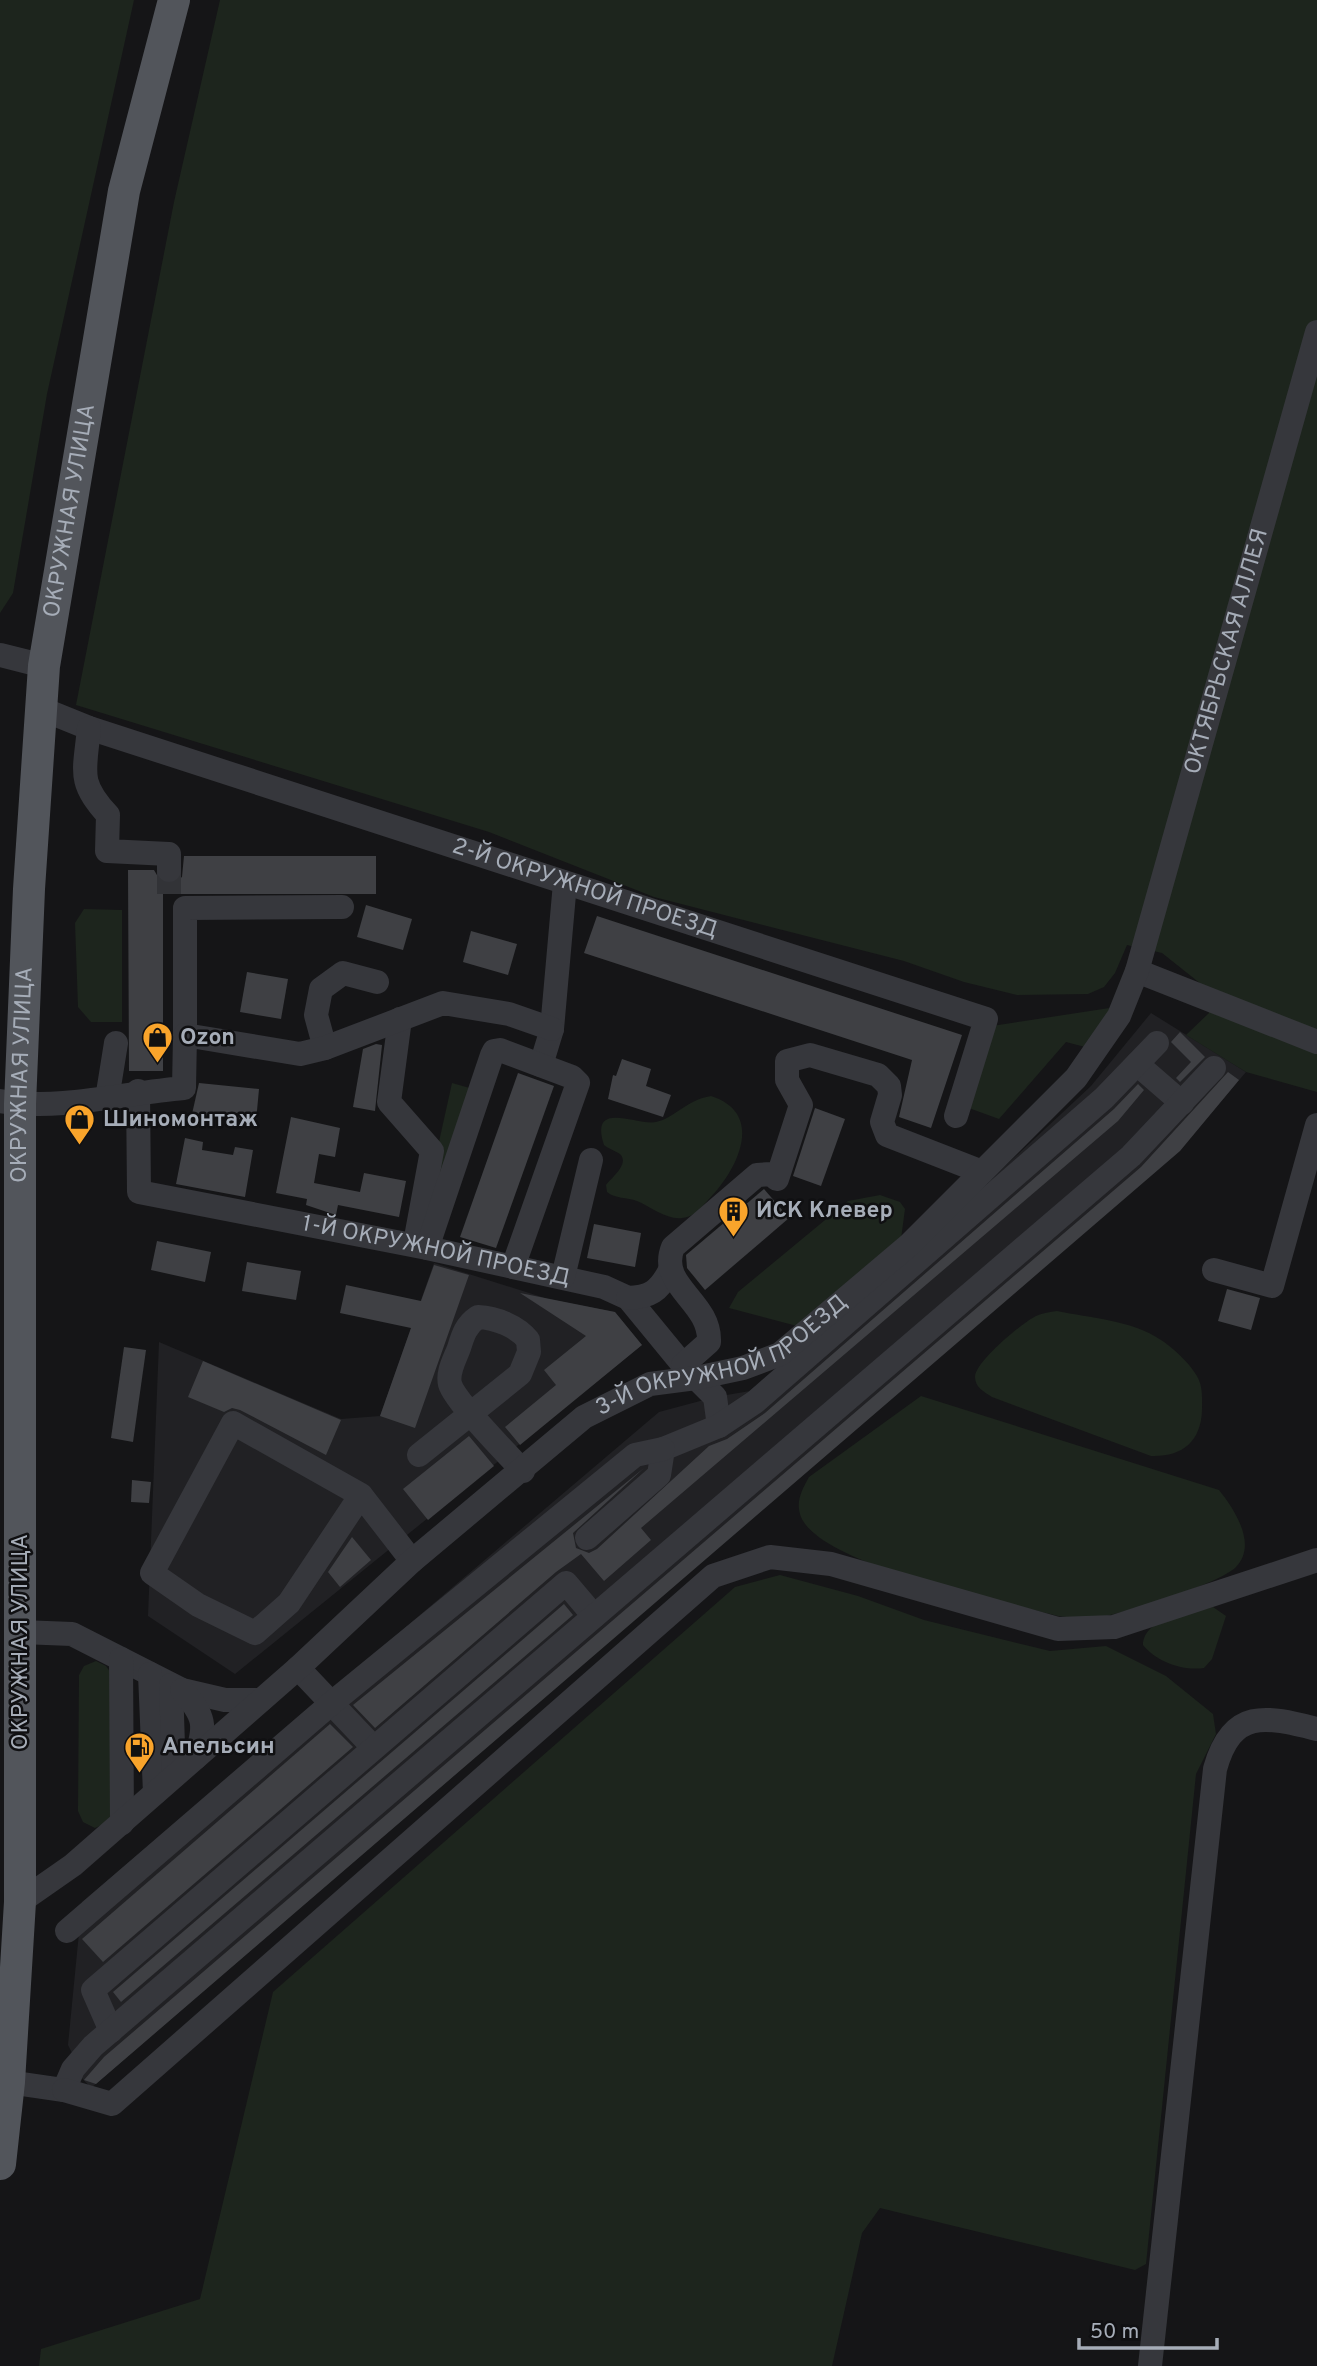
<svg xmlns="http://www.w3.org/2000/svg" width="1317" height="2366" font-family="Overpass,sans-serif">
	<rect width="100%" height="100%" fill="#151517"/>
	<g fill="#212124">
		<polygon points="1151,1013 1246,1072 1180,1150 91,2088 79,2075 77,2063 68,2045 82,1902 659,1412 715,1397 750,1391 912,1253 1091,1086"/>
		<polygon points="434,1263 548,1299 615,1312 642,1345 235,1674 148,1616 159,1342 341,1419 380,1416"/>
	</g>
	<g fill="#1d251d">
		<polygon points="0,0 134,0 47,394 13,593 0,613"/>
		<polygon points="220,0 1317,0 1317,1092 1246,1072 1186,1035 1209,1013 1201,984 1162,953 1127,945 1115,973 1104,987 1088,994 1017,995 964,982 904,961 654,897 489,832 76,705 174,202"/>
		<polygon points="84,909 122,910 122,1022 91,1022 78,1007 75,923"/>
		<polygon points="1116,1007 1085,1047 1066,1042 999,1119 966,1107 992,1026"/>
		<polygon points="452,1083 473,1089 435,1197 427,1196"/>
		<path d="M711,1096C767,1114 736,1172 708,1200C701,1208 694,1217 682,1218C667,1220 651,1207 637,1201C627,1197 615,1199 607,1192L606,1185C611,1178 630,1164 620,1154C616,1151 609,1149 604,1145C589,1099 637,1126 656,1122C675,1118 686,1100 711,1096Z"/>
		<polygon points="880,1195 900,1202 905,1209 901,1239 797,1326 729,1308 738,1292 848,1201"/>
		<path d="M1057,1311C1090,1318 1132,1320 1161,1340C1173,1348 1191,1364 1198,1378C1203,1388 1202,1399 1202,1410C1201,1442 1182,1457 1151,1456L992,1397C984,1392 975,1387 975,1377C975,1362 1022,1323 1036,1316C1043,1313 1050,1312 1057,1311Z"/>
		<path d="M921,1396L1219,1490C1234,1509 1258,1544 1236,1567C1219,1584 1126,1613 1100,1617C1086,1619 1072,1618 1058,1616C1005,1602 822,1566 801,1517C795,1502 802,1490 809,1477Z"/>
		<polygon points="780,1575 858,1596 924,1620 1050,1651 1106,1646 1166,1676 1213,1714 1216,1734 1196,1774 1146,2264 1135,2270 880,2208 862,2233 832,2366 39,2366 41,2349 200,2299 273,1992 735,1587"/>
		<path d="M1213,1607L1226,1616L1212,1659L1204,1668C1182,1671 1157,1662 1143,1645C1144,1617 1191,1613 1213,1607Z"/>
		<polygon points="96,1661 106,1666 113,1676 113,1813 106,1823 95,1828 83,1822 78,1811 79,1675 84,1666"/>
	</g>
	<g fill="#3f4044">
		<polygon points="184,856 376,856 376,894 163,894 163,1071 129,1071 128,870 154,870 161,882 170,885 182,877"/>
		<polygon points="366,905 412,919 403,950 357,937"/>
		<polygon points="597,916 962,1035 931,1128 899,1117 912,1060 584,953"/>
		<polygon points="471,931 517,944 508,975 463,962"/>
		<polygon points="247,972 288,979 281,1019 240,1012"/>
		<polygon points="1180,1032 1205,1057 1180,1082 1176,1078 1191,1062 1171,1042"/>
		<polygon points="376,1044 382,1045 375,1111 353,1107 363,1049"/>
		<polygon points="622,1059 651,1069 646,1086 671,1095 663,1117 608,1099 613,1075 616,1076"/>
		<polygon points="1228,1072 1239,1080 1180,1151 96,2084 84,2080 104,2057 1141,1167"/>
		<polygon points="518,1073 554,1086 496,1248 460,1237"/>
		<polygon points="199,1083 259,1089 256,1121 192,1114"/>
		<polygon points="1138,1084 1144,1090 1118,1121 641,1528 651,1540 604,1581 581,1554 556,1572 375,1728 353,1705 644,1468 573,1533 576,1548 589,1553 597,1549 709,1446 727,1439 765,1413 1114,1109"/>
		<polygon points="815,1108 845,1119 821,1186 793,1176"/>
		<polygon points="291,1117 340,1128 335,1157 319,1154 314,1183 360,1192 364,1173 406,1181 399,1217 338,1205 336,1215 306,1205 307,1199 276,1193"/>
		<polygon points="185,1138 203,1142 202,1150 233,1155 235,1147 253,1150 245,1197 176,1184"/>
		<polygon points="764,1189 789,1218 705,1290 687,1268 686,1255"/>
		<polygon points="594,1224 641,1233 635,1267 587,1258"/>
		<polygon points="157,1241 211,1252 205,1282 151,1270"/>
		<polygon points="247,1262 301,1271 296,1300 242,1291"/>
		<polygon points="434,1265 469,1275 415,1428 380,1416 411,1328 340,1313 346,1285 421,1301"/>
		<polygon points="1227,1289 1260,1298 1251,1330 1218,1321"/>
		<polygon points="520,1293 615,1312 642,1345 520,1445 505,1427 556,1385 544,1370 586,1336"/>
		<polygon points="124,1347 146,1350 133,1442 111,1438"/>
		<polygon points="203,1361 341,1420 326,1455 240,1410 232,1408 224,1412 188,1397"/>
		<polygon points="469,1436 494,1466 428,1520 403,1489"/>
		<polygon points="132,1480 151,1482 149,1503 131,1502"/>
		<polygon points="352,1537 371,1560 340,1587 328,1572"/>
		<polygon points="564,1604 573,1615 121,2002 113,1992"/>
		<polygon points="330,1724 353,1747 103,1962 82,1939"/>
	</g>
	<g fill="none" stroke-linecap="round" stroke-linejoin="round">
		<polyline stroke="#323337" stroke-width="24" stroke-dasharray="24 12" stroke-linecap="butt" points="169,894 169,870"/>
		<g stroke="#36373c" stroke-width="24">
			<polyline points="0,655 44,666"/>
			<path id="s1" d="M42,709L89,728L986,1019L956,1116"/>
			<path d="M89,728C85,771 77,782 108,815L107,851L169,854V870"/>
			<polyline points="1137,971 1317,1042"/>
			<polyline points="400,1019 389,1102 432,1151 415,1243"/>
			<polyline points="185,1035 185,908 342,907"/>
			<polyline points="325,1048 316,1015 321,989 343,973 377,982"/>
			<polyline points="1137,1064 1182,1103"/>
			<polyline points="541,1065 552,1029 565,883"/>
			<path id="s2" d="M138,1091L139,1192L427,1248L604,1287L628,1298L683,1365L715,1397L719,1426"/>
			<polyline points="107,1099 116,1043"/>
			<path d="M0,1101C61,1111 124,1093 184,1088L185,1035L300,1054L325,1048L443,1003L509,1014L552,1029"/>
			<polyline points="427,1248 492,1055 494,1051 500,1050 572,1077 578,1083 513,1267"/>
			<polyline points="1214,1270 1272,1286 1317,1125"/>
			<polyline points="563,1277 591,1160"/>
			<path d="M628,1298C650,1297 659,1291 669,1272"/>
			<path d="M683,1365L709,1342C711,1301 657,1286 673,1247L757,1175L771,1174L777,1179L801,1105L787,1080V1061L810,1055L878,1075L889,1086L890,1095L882,1122L887,1135L982,1172"/>
			<path d="M419,1455L520,1374L529,1352L528,1340C517,1326 496,1318 478,1317C466,1325 463,1335 459,1348C455,1359 447,1372 450,1384C454,1400 509,1456 523,1471"/>
			<polyline points="361,1495 289,1603 255,1633 198,1605 152,1573 233,1423 361,1495 412,1561"/>
			<polyline points="587,1538 659,1475 663,1449 719,1426 755,1402 1104,1098 1157,1043"/>
			<polyline points="21,1632 72,1634 182,1690 225,1700 261,1700"/>
			<polyline points="121,1659 122,1823"/>
			<polyline points="298,1668 373,1747"/>
			<polyline points="150,1674 155,1793"/>
			<polyline points="171,1685 174,1776"/>
			<path d="M182,1690C205,1716 207,1726 195,1758"/>
			<path id="s3" d="M20,1902L73,1865L298,1668L412,1561L584,1417L650,1384L696,1378L743,1368L780,1354L909,1245L1076,1078L1119,1016L1137,971L1317,332"/>
			<polyline points="67,1931 333,1702 635,1455 663,1449"/>
			<polyline points="111,2031 93,1990 566,1583 594,1616"/>
			<polyline points="9,2082 64,2090 73,2069 93,2046 1131,1156 1214,1068"/>
			<polyline points="64,2090 112,2104 713,1576 770,1557 831,1564 1058,1629 1114,1627 1317,1560"/>
			<path d="M1150,2366L1215,1769C1232,1708 1265,1716 1317,1729"/>
		</g>
		<path stroke="#52555b" stroke-width="32" id="s4" d="M0,2164L9,2082L20,1902V1104L29,889L44,666L124,191L174,0"/>
	</g>
	<defs>
		<symbol id="shop-pin" viewBox="-11 -11 22 30"><path d="M0 17L-7.5 6A9.5 9.5 0 1 1 7.5 6Z" fill="#f9a42b" stroke="#101012"/><path d="M-5-2.5h2.3a2.7 3.5 0 0 1 5.4 0H5L5.5 6h-11ZM-1.5-2.5h3a1.5 2.3 0 0 0-3 0Z" fill="#111"/></symbol>
		<symbol id="building-pin" viewBox="-11 -11 22 30"><path d="M0 17L-7.5 6A9.5 9.5 0 1 1 7.5 6Z" fill="#f9a42b" stroke="#101012"/><path d="M-4-6H4V6H1V3H-1V6H-4ZM-2.5-4.3h1.7v1.8h-1.7ZM.8-4.3h1.7v1.8H.8ZM-2.5-1h1.7V.8h-1.7ZM.8-1h1.7V.8H.8Z" fill="#111"/></symbol>
		<symbol id="fuel-pin" viewBox="-11 -11 22 30"><path d="M0 17L-7.5 6A9.5 9.5 0 1 1 7.5 6Z" fill="#f9a42b" stroke="#101012"/><path d="M-5.5-6h7V0h2V4h1.3V-2.5L3-4.5l.8-.8L6-3V5H2.5V1h-1V6h-7ZM-4.2-4.7v3.2H.2V-4.7Z" fill="#111"/></symbol>
	</defs>
	<g fill-rule="evenodd">
		<use href="#shop-pin" x="140" y="1020" width="35" height="47"/>
		<use href="#shop-pin" x="62" y="1102" width="35" height="47"/>
		<use href="#building-pin" x="716" y="1194" width="35" height="47"/>
		<use href="#fuel-pin" x="122" y="1730" width="35" height="47"/>
	</g>
	<g text-anchor="middle" dominant-baseline="central" stroke-width="5" stroke-linejoin="round" paint-order="stroke">
		<g font-size="23" fill="#a6adb8" stroke="#101012">
			<text stroke="none"><textPath href="#s4" startOffset="1657">ОКРУЖНАЯ УЛИЦА</textPath></text>
			<text stroke="none"><textPath href="#s3" startOffset="1813">ОКТЯБРЬСКАЯ АЛЛЕЯ</textPath></text>
			<text stroke="none"><textPath href="#s1" startOffset="572">2-Й ОКРУЖНОЙ ПРОЕЗД</textPath></text>
			<text stroke="none"><textPath href="#s4" startOffset="1090">ОКРУЖНАЯ УЛИЦА</textPath></text>
			<text stroke="none"><textPath href="#s2" startOffset="404">1-Й ОКРУЖНОЙ ПРОЕЗД</textPath></text>
			<text stroke="none"><textPath href="#s3" startOffset="898">3-Й ОКРУЖНОЙ ПРОЕЗД</textPath></text>
			<text transform="translate(21 1642) rotate(-90)">ОКРУЖНАЯ УЛИЦА</text>
		</g>
		<g font-size="23" font-weight="bold" fill="#a6adb8" stroke="#101012" text-anchor="start">
			<text x="180" y="1038">Ozon</text>
			<text x="103" y="1120">Шиномонтаж</text>
			<text x="756" y="1211">ИСК Клевер</text>
			<text x="162" y="1747">Апельсин</text>
		</g>
	</g>
	<path d="M1079 2338v10h138v-10" fill="none" stroke="#a6adb8" stroke-width="3.5"/>
	<text x="1090" y="2338" font-size="21" fill="#a6adb8" stroke="#101012" stroke-width="5" paint-order="stroke">50 m</text>
</svg>
